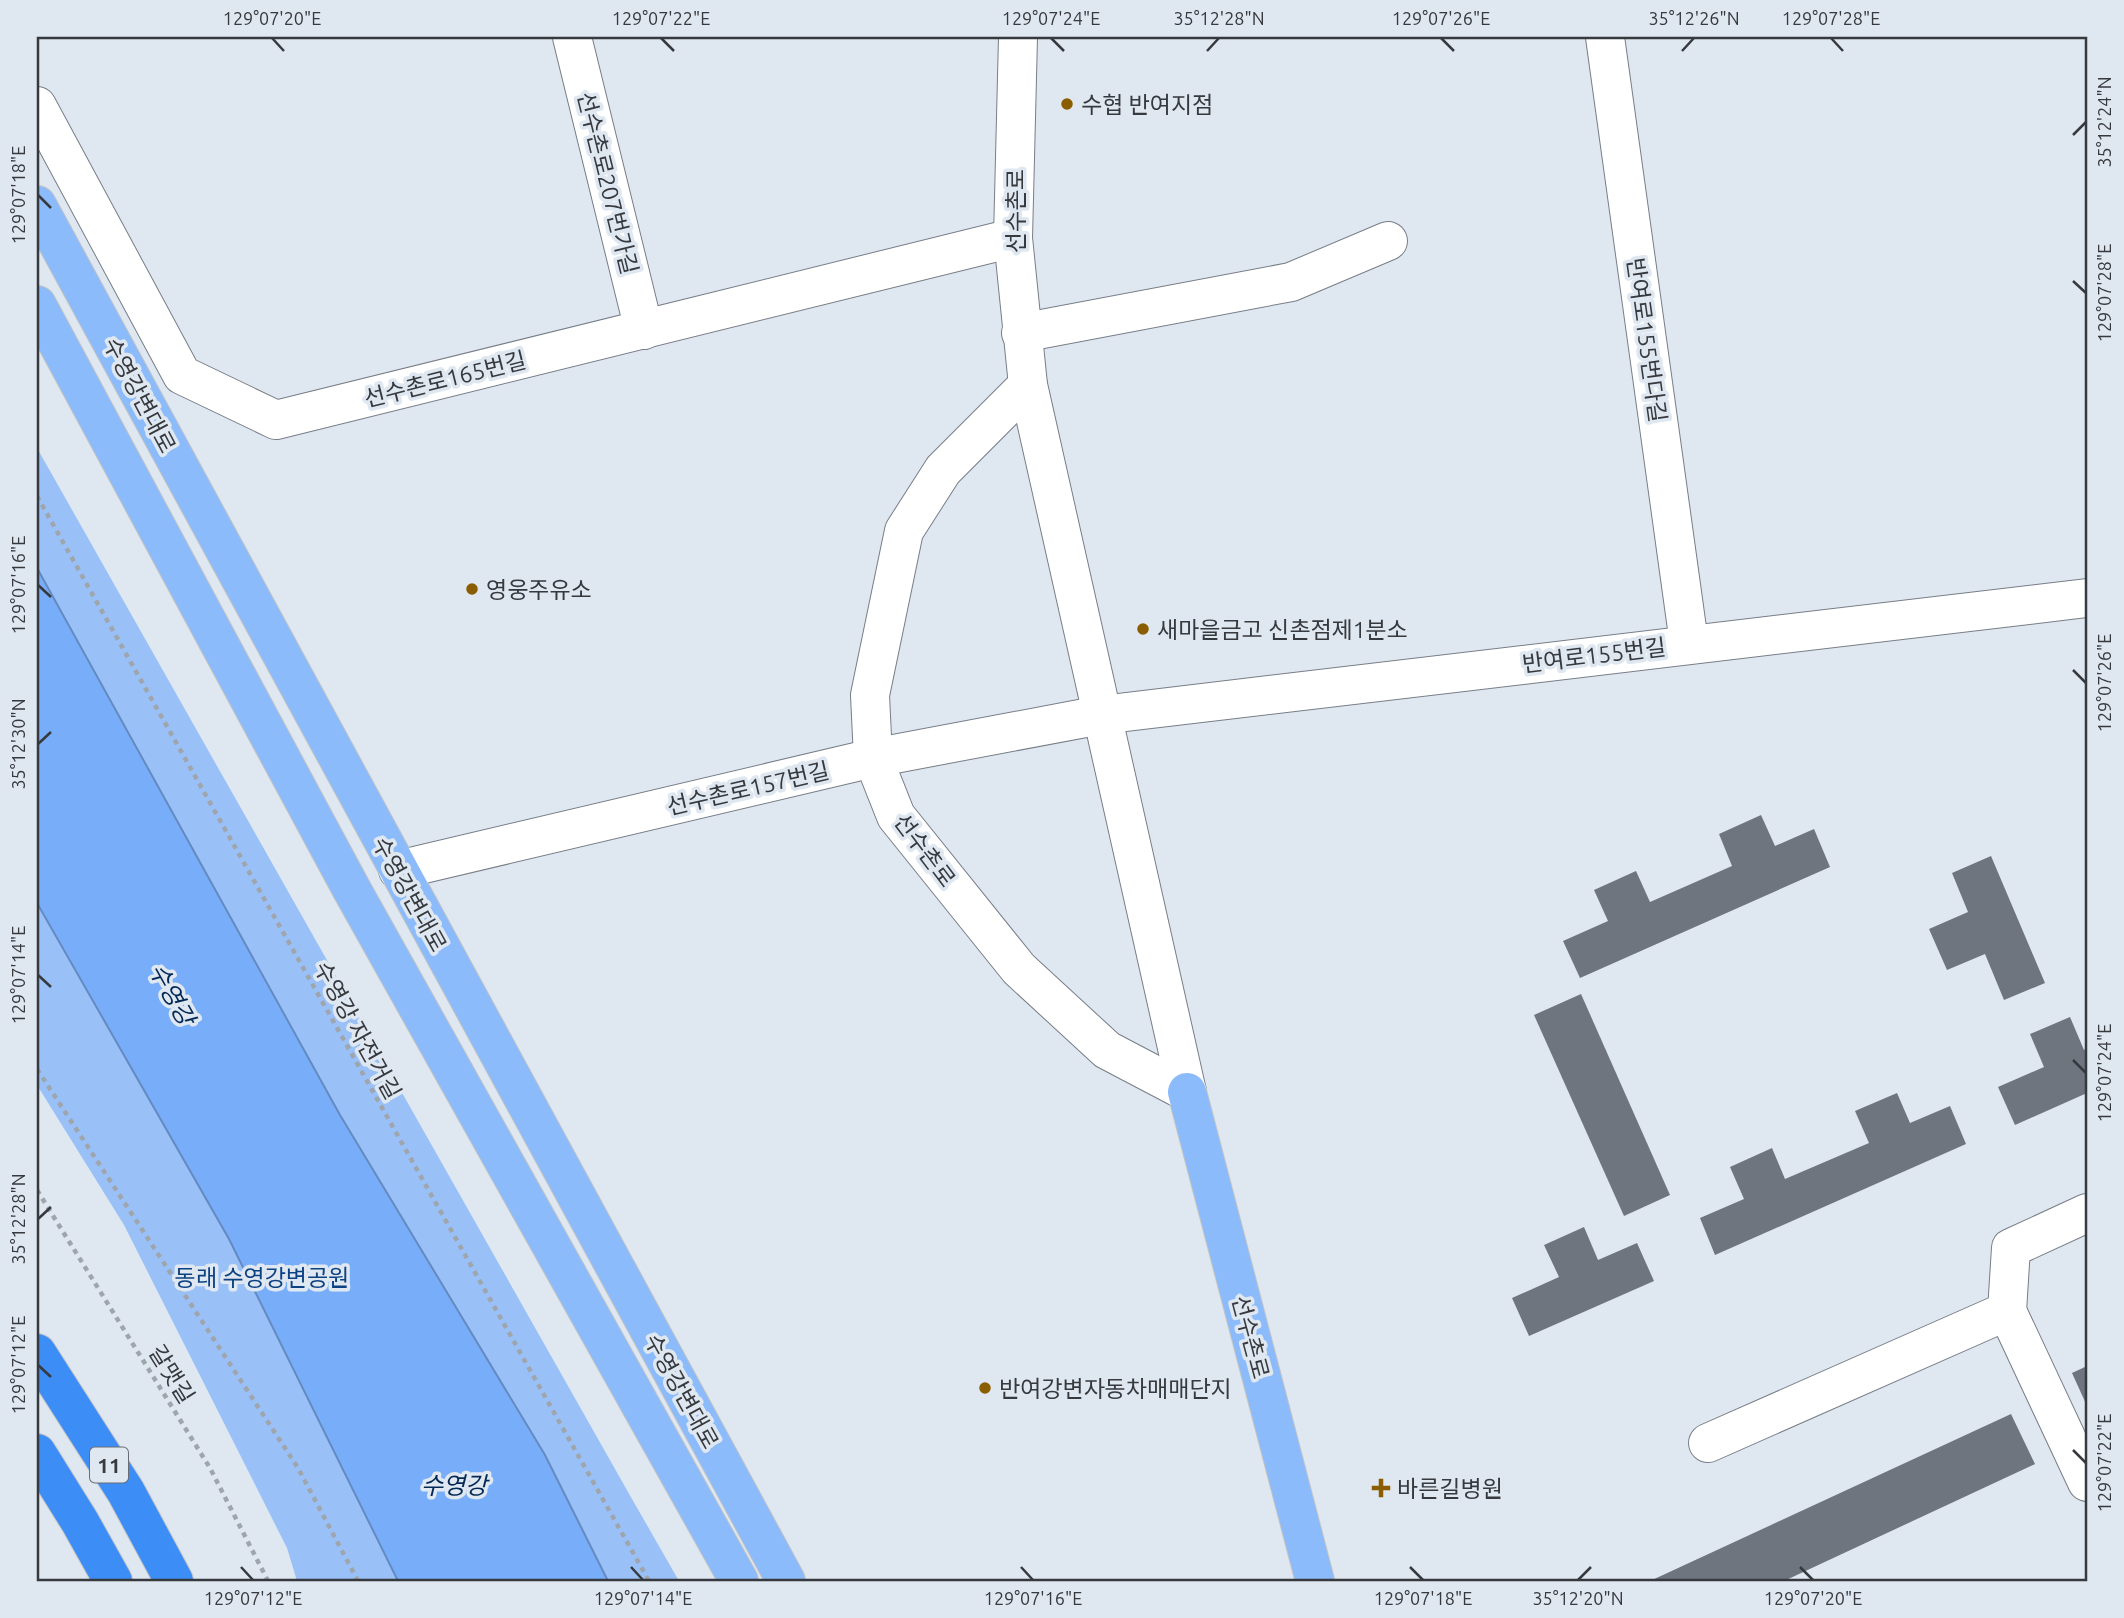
<svg xmlns="http://www.w3.org/2000/svg" width="2124" height="1618" font-family="Ubuntu,'Noto Sans KR',sans-serif">
	<rect width="100%" height="100%" fill="#dfe7f1"/>
	<polygon fill="#9ac1f7" points="37,448 632,1499 679,1581 297,1581 287,1548 124,1225 37,1085"/>
	<polygon fill="#78aef9" stroke="#648bc1" stroke-width="2" points="37,568 340,1115 545,1455 608,1581 398,1581 229,1239 37,903"/>
	<g fill="#6f757e">
		<polygon points="1761,815 1775,846 1814,829 1830,867 1580,978 1563,941 1608,921 1594,890 1636,871 1650,902 1732,866 1719,834"/>
		<polygon points="1991,856 2045,983 2004,1000 1985,954 1947,970 1929,929 1968,912 1952,873"/>
		<polygon points="1581,994 1670,1195 1624,1216 1534,1015"/>
		<polygon points="2070,1017 2084,1050 2087,1048 2087,1093 2015,1125 1998,1087 2044,1067 2030,1034"/>
		<polygon points="1897,1093 1910,1123 1950,1106 1966,1144 1715,1255 1700,1218 1744,1199 1730,1167 1772,1148 1785,1179 1869,1143 1855,1111"/>
		<polygon points="1584,1227 1598,1260 1637,1243 1654,1281 1529,1336 1512,1298 1559,1277 1544,1245"/>
		<polygon points="2087,1366 2087,1406 2072,1373"/>
		<polygon points="2011,1414 2035,1464 1784,1581 1650,1581"/>
	</g>
	<g fill="none" stroke-linecap="round" stroke-linejoin="round">
		<defs>
			<g id="minor">
				<polyline points="572,37 644,330"/>
				<polyline points="1018,37 1013,238 1028,385 1187,1092"/>
				<polyline points="1605,37 1689,643"/>
				<polyline points="37,106 182,375 276,420 1013,238"/>
				<polyline points="1021,333 1291,282 1388,241"/>
				<polyline points="1028,385 943,470 904,531 870,695 873,758 896,816 1019,969 1107,1050 1187,1092"/>
				<polyline points="398,870 873,758 1101,715 2087,598"/>
				<polyline points="2007,1311 2087,1482"/>
				<polyline points="1708,1443 2007,1311 2011,1248 2087,1213"/>
			</g>
			<g id="major">
				<polyline points="37,205 786,1581"/>
				<polyline points="37,305 352,890 739,1581"/>
				<polyline points="1187,1092 1315,1581"/>
			</g>
			<g id="highway">
				<polyline points="37,1353 126,1492 174,1581"/>
				<polyline points="37,1453 80,1522 113,1581"/>
			</g>
		</defs>
		<use href="#minor" stroke="#787e87" stroke-width="40"/>
		<use href="#major" stroke="#c3c4c5" stroke-width="40"/>
		<use href="#highway" stroke="#c3c4c5" stroke-width="40"/>
		<g stroke="#9fa5ac" stroke-width="4.5" stroke-dasharray="5 5" stroke-linecap="butt">
			<polyline points="37,496 649,1581"/>
			<polyline points="37,1069 298,1468 358,1581"/>
			<polyline points="37,1190 210,1468 268,1581"/>
		</g>
		<use href="#minor" stroke="#fff" stroke-width="38"/>
		<use href="#major" stroke="#8bbbfa" stroke-width="38"/>
		<use href="#highway" stroke="#3d8df7" stroke-width="38"/>
	</g>
	<path fill="none" stroke="#36393d" stroke-width="2.5" d="M272,38L284,51M661,38L674,51M1051,38L1064,51M1441,38L1454,51M1831,38L1843,51M1207,51L1219,38M1682,51L1694,38M2073,135L2086,122M38,195L51,208M2073,281L2086,293M38,585L51,597M2073,670L2086,683M38,744L51,732M38,975L51,987M2073,1060L2086,1073M38,1219L51,1207M38,1365L51,1377M2073,1450L2086,1463M241,1567L253,1580M631,1567L643,1580M1021,1567L1033,1580M1410,1567L1423,1580M1800,1567L1813,1580M1578,1580L1591,1567"/>
	<g fill="#895d00" stroke="#dfe7f1" stroke-width="2.5">
		<circle cx="1067" cy="104" r="7"/>
		<circle cx="472" cy="589" r="7"/>
		<circle cx="1143" cy="629" r="7"/>
		<circle cx="985" cy="1388" r="7"/>
		<path d="M1377.5 1477.5h7v7h7v7h-7v7h-7v-7h-7v-7h7z"/>
	</g>
	<g text-anchor="middle" dominant-baseline="central" stroke-width="7" stroke-linejoin="round" paint-order="stroke">
		<rect fill="#dfe7f1" stroke="#696d73" stroke-width="2" x="90" y="1447.5" width="38" height="35" rx="5"/>
		<g font-size="21" font-weight="bold" fill="#36393d">
			<text x="109" y="1465">11</text>
		</g>
		<g font-size="23" fill="#36393d" stroke="#dfe7f1" text-anchor="start">
			<text x="1081" y="104">수협 반여지점</text>
			<text x="486" y="589">영웅주유소</text>
			<text x="1157" y="629">새마을금고 신촌점제1분소</text>
			<text x="999" y="1388">반여강변자동차매매단지</text>
			<text x="1397" y="1488">바른길병원</text>
		</g>
		<g font-size="23" fill="#36393d" stroke="#dfe7f1">
			<text transform="translate(608 183) rotate(76)">선수촌로207번가길</text>
			<text transform="translate(1015 211) rotate(-90)">선수촌로</text>
			<text transform="translate(1647 340) rotate(82)">반여로155번다길</text>
			<text transform="translate(445 379) rotate(-14)">선수촌로165번길</text>
			<text transform="translate(140 395) rotate(62)">수영강변대로</text>
			<text transform="translate(1594 655) rotate(-7)">반여로155번길</text>
			<text transform="translate(748 788) rotate(-13)">선수촌로157번길</text>
			<text transform="translate(925 850) rotate(53)">선수촌로</text>
			<text transform="translate(410 894) rotate(61)">수영강변대로</text>
			<text transform="translate(358 1030) rotate(61)">수영강 자전거길</text>
			<text transform="translate(1251 1337) rotate(75)">선수촌로</text>
			<text transform="translate(172 1374) rotate(58)">갈맷길</text>
			<text transform="translate(682 1391) rotate(61)">수영강변대로</text>
		</g>
		<g font-size="23" fill="#0c4182" stroke="#dfe7f1">
			<text x="262" y="1277">동래 수영강변공원</text>
		</g>
		<g font-size="24" font-style="italic" fill="#042855" stroke="#dfe7f1">
			<text transform="translate(172 994) rotate(61)">수영강</text>
			<text x="454" y="1485">수영강</text>
		</g>
	</g>
	<rect width="2124" height="1618" fill="none" stroke="#dfe7f1" stroke-width="77"/>
	<rect x="38" y="38" width="2048" height="1542" fill="none" stroke="#36393d" stroke-width="2.5"/>
	<g font-size="18" text-anchor="middle" fill="#36393d">
		<text x="272" y="25">129°07'20"E</text>
		<text x="661" y="25">129°07'22"E</text>
		<text x="1051" y="25">129°07'24"E</text>
		<text x="1219" y="25">35°12'28"N</text>
		<text x="1441" y="25">129°07'26"E</text>
		<text x="1694" y="25">35°12'26"N</text>
		<text x="1831" y="25">129°07'28"E</text>
		<text transform="translate(2105 122) rotate(-90)" y="6">35°12'24"N</text>
		<text transform="translate(19 195) rotate(-90)" y="6">129°07'18"E</text>
		<text transform="translate(2105 293) rotate(-90)" y="6">129°07'28"E</text>
		<text transform="translate(19 585) rotate(-90)" y="6">129°07'16"E</text>
		<text transform="translate(2105 683) rotate(-90)" y="6">129°07'26"E</text>
		<text transform="translate(19 744) rotate(-90)" y="6">35°12'30"N</text>
		<text transform="translate(19 975) rotate(-90)" y="6">129°07'14"E</text>
		<text transform="translate(2105 1073) rotate(-90)" y="6">129°07'24"E</text>
		<text transform="translate(19 1219) rotate(-90)" y="6">35°12'28"N</text>
		<text transform="translate(19 1365) rotate(-90)" y="6">129°07'12"E</text>
		<text transform="translate(2105 1463) rotate(-90)" y="6">129°07'22"E</text>
		<text x="253" y="1605">129°07'12"E</text>
		<text x="643" y="1605">129°07'14"E</text>
		<text x="1033" y="1605">129°07'16"E</text>
		<text x="1423" y="1605">129°07'18"E</text>
		<text x="1578" y="1605">35°12'20"N</text>
		<text x="1813" y="1605">129°07'20"E</text>
	</g>
</svg>
